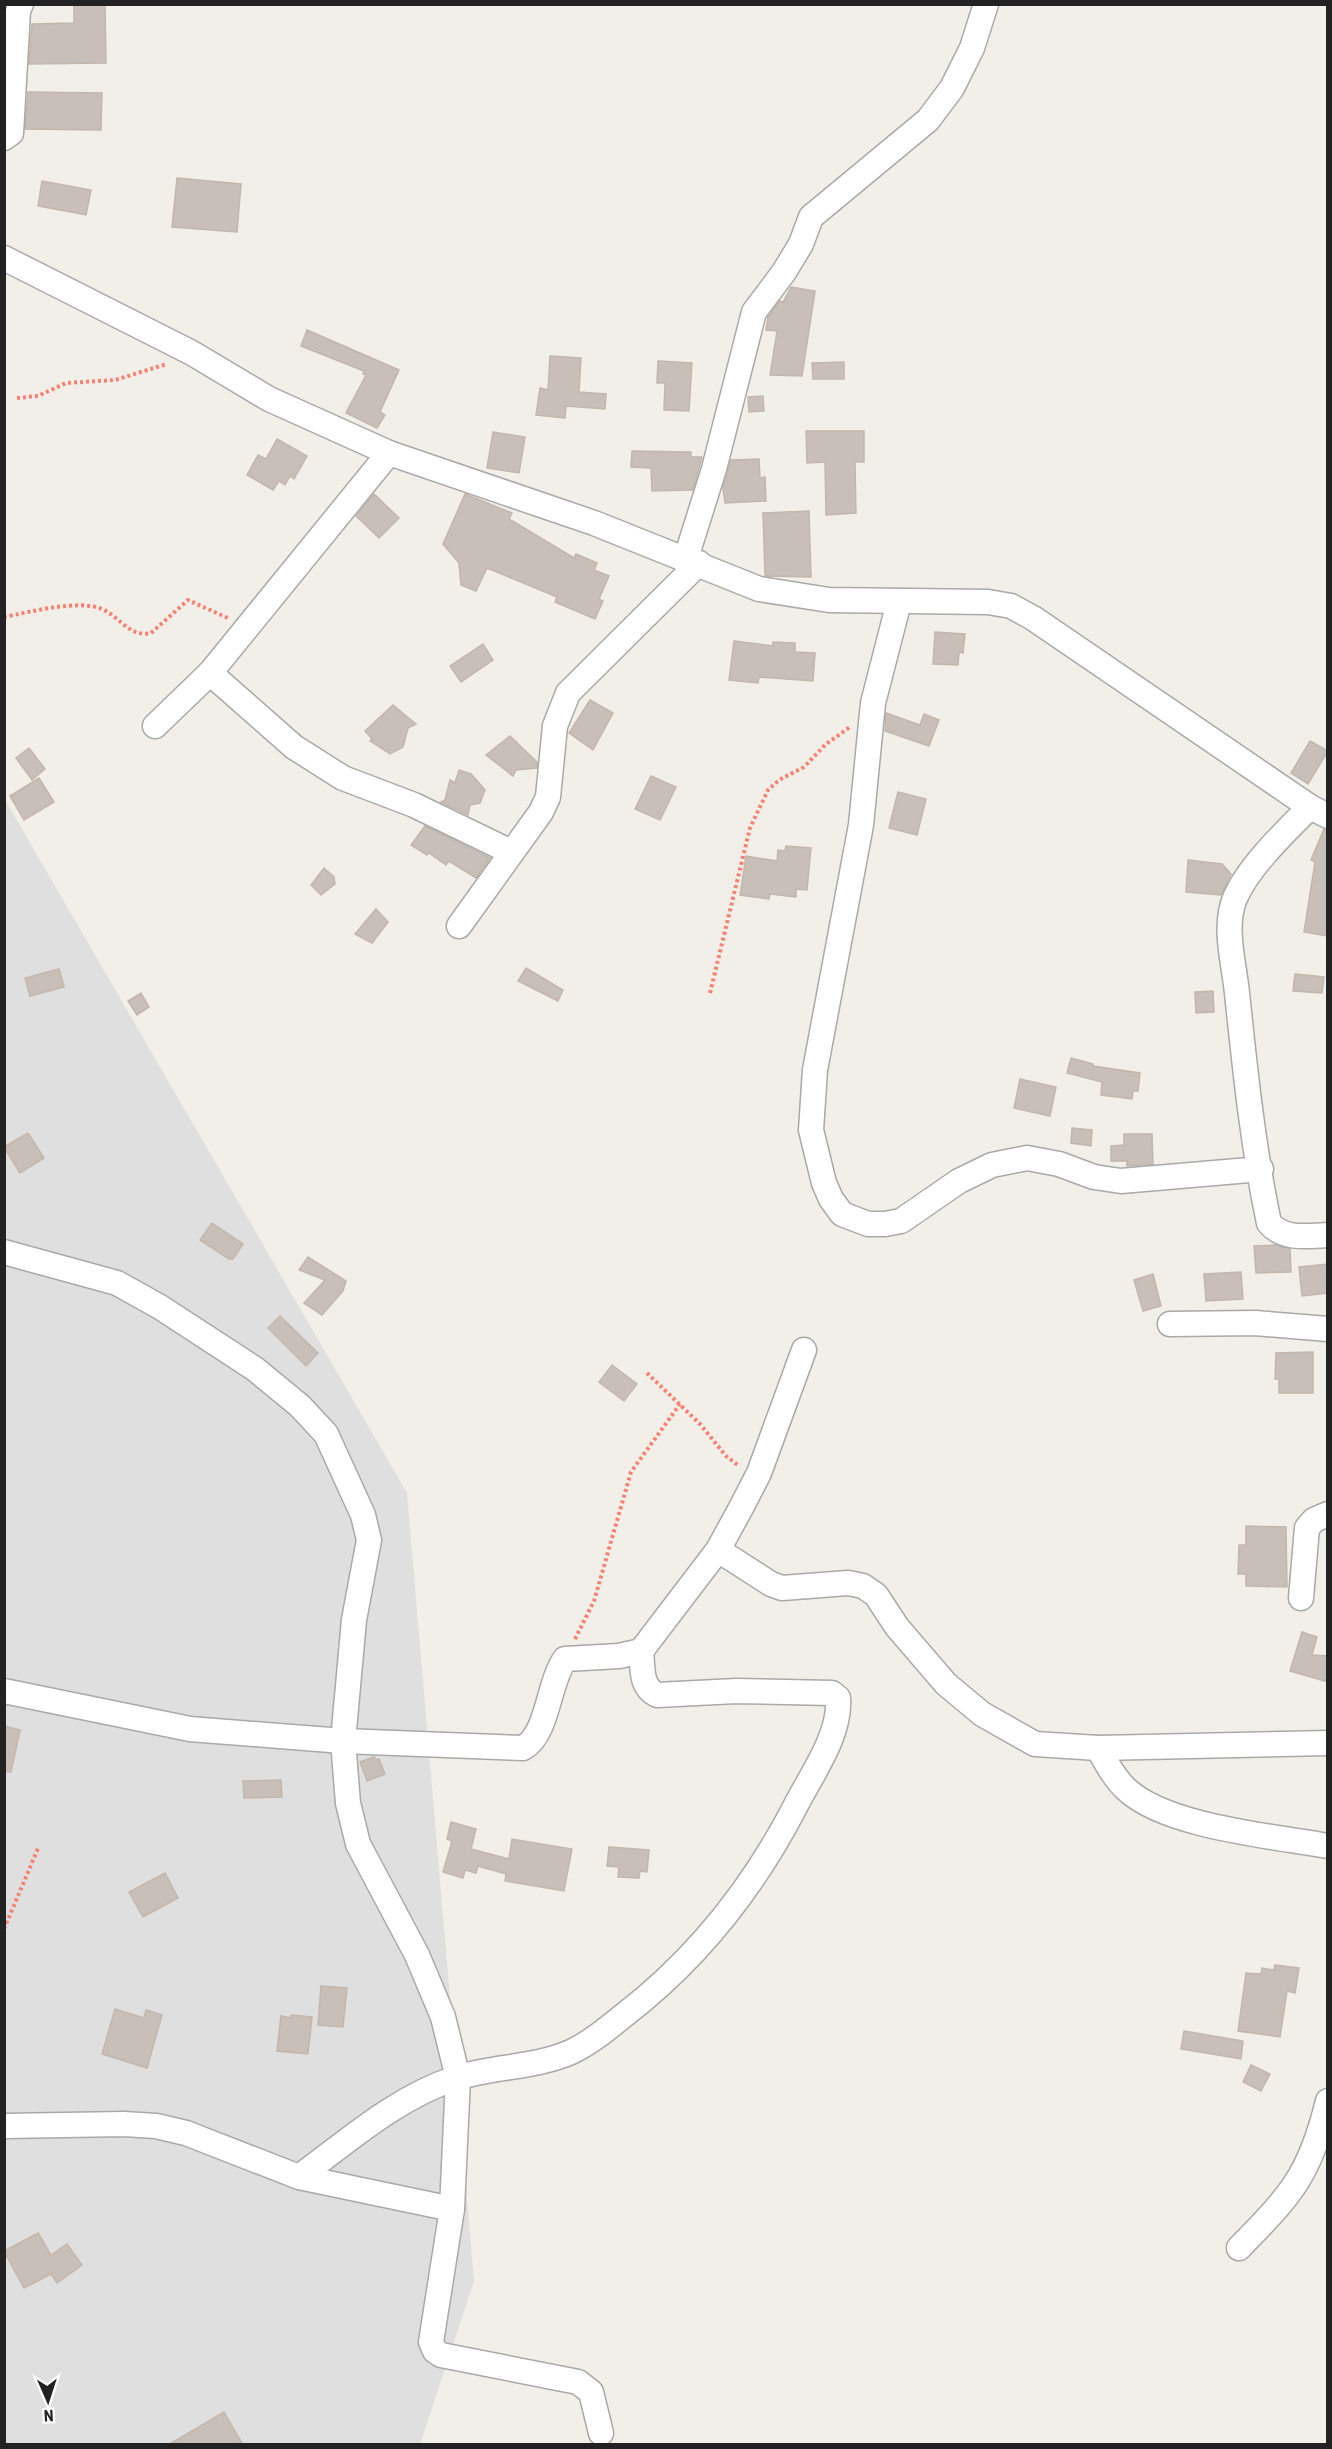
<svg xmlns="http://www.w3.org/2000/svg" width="1332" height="2449" font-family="'Roboto Condensed',sans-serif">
	<rect width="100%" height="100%" fill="#f2efe9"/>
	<polygon fill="#e0dfdf" points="4,798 407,1493 474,2281 420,2444 5,2444"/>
	<g fill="#c7bfb8" stroke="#c4b6ab" stroke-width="1.5">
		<polygon points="74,4 105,4 106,63 29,64 32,24 74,23"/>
		<polygon points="28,92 102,93 101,130 25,129"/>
		<polygon points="177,178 241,184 237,232 172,227"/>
		<polygon points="42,181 91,190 86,215 38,206"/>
		<polygon points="791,287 815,291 802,376 770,375 777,331 766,330 768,317 780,301 783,302"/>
		<polygon points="307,330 399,370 380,412 385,415 377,428 346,413 366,375 363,374 364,371 301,346"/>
		<polygon points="550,356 581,358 579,392 606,394 605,409 566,406 565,418 536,415 540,388 548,390"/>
		<polygon points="658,361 692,363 689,411 664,410 665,383 657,383"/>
		<polygon points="844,362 844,379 813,379 812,363"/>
		<polygon points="763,396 764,411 749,412 748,397"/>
		<polygon points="806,431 864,431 864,462 855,462 856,513 826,515 825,462 807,463"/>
		<polygon points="493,432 525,437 519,473 487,468"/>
		<polygon points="277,439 307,456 294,479 290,476 285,485 279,481 273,490 247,475 258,455 266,459"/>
		<polygon points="632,451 691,452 691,457 702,457 693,490 652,491 651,468 631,467"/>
		<polygon points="759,459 760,478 765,477 766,501 725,503 723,488 731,460"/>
		<polygon points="374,494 399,518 379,538 356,516"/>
		<polygon points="465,494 512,513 509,519 574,558 576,554 597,563 594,570 609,576 599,599 603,601 595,619 555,602 557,597 487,568 476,591 461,585 459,563 443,544"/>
		<polygon points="809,511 811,577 765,576 763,513"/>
		<polygon points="935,632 965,634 963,653 959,652 958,665 933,664"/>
		<polygon points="734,641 773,646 773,642 795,643 795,652 815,653 813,681 759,677 758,683 729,680"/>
		<polygon points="483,644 493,660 461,682 450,666"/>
		<polygon points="590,700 613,713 593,750 569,733"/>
		<polygon points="393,705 416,724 408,728 403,747 390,754 370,741 372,739 365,731"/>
		<polygon points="886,713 920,725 924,714 939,720 929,746 885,731"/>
		<polygon points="510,736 537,762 537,768 516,770 513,776 486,755"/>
		<polygon points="1310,741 1328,751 1308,784 1291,773"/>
		<polygon points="29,748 45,769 32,780 16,758"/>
		<polygon points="459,770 471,774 485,790 480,803 470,805 468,815 441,802 445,800 450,780 455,783"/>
		<polygon points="651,776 676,787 660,820 635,809"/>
		<polygon points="39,778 54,802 24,820 10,796"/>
		<polygon points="898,792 926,799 917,835 889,828"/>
		<polygon points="425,826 490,858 476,878 449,861 446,865 429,853 427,855 411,845"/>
		<polygon points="1324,829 1328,830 1328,936 1304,932 1315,862 1311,860"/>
		<polygon points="786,846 811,848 807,890 796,889 796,897 770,894 769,899 740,895 746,856 777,861 778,850 785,851"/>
		<polygon points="1188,860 1222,864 1231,874 1221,895 1186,892"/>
		<polygon points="324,868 334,877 335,884 321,895 311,885"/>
		<polygon points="376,909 388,922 372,943 355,934"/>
		<polygon points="526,968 563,990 558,1001 518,981"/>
		<polygon points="59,969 64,987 30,996 25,978"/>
		<polygon points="1295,974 1324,977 1322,993 1293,991"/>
		<polygon points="1213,991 1214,1012 1196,1013 1195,992"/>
		<polygon points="141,993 149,1007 137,1015 128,1001"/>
		<polygon points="1071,1058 1093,1064 1093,1066 1140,1073 1138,1091 1133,1091 1132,1099 1101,1095 1102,1082 1067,1073"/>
		<polygon points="1020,1079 1056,1087 1050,1116 1014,1108"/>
		<polygon points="1072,1128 1092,1130 1091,1146 1071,1143"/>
		<polygon points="28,1133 44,1158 20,1173 4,1147"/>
		<polygon points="1124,1134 1152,1134 1153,1164 1127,1166 1127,1161 1111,1161 1111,1146 1124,1145"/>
		<polygon points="212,1223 243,1244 233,1259 229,1259 200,1240"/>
		<polygon points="1275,1245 1290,1249 1291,1272 1256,1273 1254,1246"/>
		<polygon points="308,1257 346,1281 343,1291 322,1315 304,1303 325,1280 299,1270"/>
		<polygon points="1328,1264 1328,1293 1302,1296 1299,1267"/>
		<polygon points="1241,1272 1243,1299 1206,1301 1204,1274"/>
		<polygon points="1153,1274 1161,1306 1143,1311 1134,1280"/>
		<polygon points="280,1316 318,1353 306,1366 268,1328"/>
		<polygon points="1313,1352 1313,1393 1279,1393 1279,1379 1275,1379 1276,1353"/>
		<polygon points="612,1365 637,1384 624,1401 599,1382"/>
		<polygon points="1246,1526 1286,1527 1287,1587 1246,1586 1246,1574 1238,1574 1239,1545 1246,1545"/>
		<polygon points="1302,1632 1317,1637 1312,1655 1328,1656 1328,1682 1290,1671"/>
		<polygon points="4,1726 20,1730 11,1772 4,1771"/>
		<polygon points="374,1757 376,1760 379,1759 385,1774 367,1781 360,1762"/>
		<polygon points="281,1780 282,1797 244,1798 243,1781"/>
		<polygon points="451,1822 476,1829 471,1849 509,1859 512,1839 572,1849 564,1891 505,1881 506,1874 478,1866 476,1873 465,1870 463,1878 443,1872 452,1841 447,1839"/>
		<polygon points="609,1847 649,1850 647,1872 640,1871 639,1878 618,1877 619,1867 607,1866"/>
		<polygon points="165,1873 178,1898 143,1917 129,1892"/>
		<polygon points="1275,1965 1299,1968 1295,1993 1287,1991 1280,2037 1238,2031 1246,1973 1261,1974 1262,1968 1274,1970"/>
		<polygon points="321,1986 347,1988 343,2027 318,2025"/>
		<polygon points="115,2009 144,2018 146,2010 162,2015 147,2068 102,2054"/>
		<polygon points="291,2015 312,2017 308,2054 277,2051 281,2016 291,2018"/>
		<polygon points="1184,2031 1243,2041 1241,2059 1181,2049"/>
		<polygon points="1251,2065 1270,2074 1261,2091 1243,2082"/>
		<polygon points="38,2233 51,2255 67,2244 82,2265 57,2283 51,2274 24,2288 4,2251"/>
		<polygon points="224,2412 243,2445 168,2445"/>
	</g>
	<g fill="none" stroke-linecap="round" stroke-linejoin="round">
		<defs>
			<g id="minor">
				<polyline points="4,138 11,133 18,11 21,4"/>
				<polyline points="4,258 192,353 269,399 389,453 594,523 759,589 829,600 988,602 1011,606 1033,618 1310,807 1328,816"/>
				<polyline points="686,558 714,469 754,312 784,272 801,244 811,217 928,120 952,88 972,48 986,4"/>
				<polyline points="899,602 873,703 861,825 815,1070 811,1130 824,1183 831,1199 842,1214 868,1224 885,1224 901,1221 959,1181 992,1165 1027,1158 1059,1164 1094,1177 1121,1181 1261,1169"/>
				<polyline points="210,673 294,747 343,778 414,805 511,852"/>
				<polyline points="155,726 210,673 389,453"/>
				<path d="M1310,807C1285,832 1249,866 1235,898C1223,927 1234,963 1237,993C1245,1070 1253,1147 1269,1223C1283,1240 1307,1236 1328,1235"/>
				<polyline points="459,926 541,812 548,797 555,726 568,693 699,563"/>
				<polyline points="4,1252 117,1283 160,1307 255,1369 300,1406 326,1434 363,1515 369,1540 354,1620 343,1741 348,1803 358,1844 417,1955 443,2017 458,2078 452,2209 431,2342 435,2351 441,2355 578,2382 591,2392 601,2433"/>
				<polyline points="1170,1324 1255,1323 1328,1329"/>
				<polyline points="718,1550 771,1584 782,1588 848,1583 863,1586 876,1595 897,1627 946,1684 982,1714 1035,1744 1098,1748 1328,1743"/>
				<polyline points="1301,1598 1307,1528 1314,1520 1328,1514"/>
				<path d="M4,1691L190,1729L343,1741L523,1748C548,1735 548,1683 565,1659L619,1656L641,1651L718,1550L742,1506L759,1473L804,1350"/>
				<path d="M1098,1748C1106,1762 1114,1778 1126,1789C1166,1827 1273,1836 1328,1846"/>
				<polyline points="4,2126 124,2124 156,2126 186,2133 299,2177 452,2209"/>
				<path d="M299,2177C348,2141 397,2097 456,2078C494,2066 534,2068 571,2052C590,2043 607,2029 623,2016C696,1960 753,1888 795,1807C811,1775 841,1735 838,1698L832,1693L736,1691L657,1695C640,1687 643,1668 641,1651"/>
				<path d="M1239,2248C1291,2195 1310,2175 1328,2101"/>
			</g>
		</defs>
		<use href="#minor" stroke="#a9a9a9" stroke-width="27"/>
		<g stroke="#fa8072" stroke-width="4" stroke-dasharray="3 3" stroke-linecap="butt">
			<polyline points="17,398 38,396 66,383 115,380 167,364"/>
			<path d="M4,617C30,612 79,599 102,609C120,617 130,638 151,633L188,600L230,619"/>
			<polyline points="710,993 750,828 768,790 779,780 804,767 826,744 850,727"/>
			<polyline points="647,1373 700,1424 726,1456 739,1466"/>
			<polyline points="575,1639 594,1601 631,1472 680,1404"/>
			<polyline points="4,1929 39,1846"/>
		</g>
		<use href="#minor" stroke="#fff" stroke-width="24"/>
	</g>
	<rect width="1332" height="2449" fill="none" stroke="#222222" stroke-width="12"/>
	<g transform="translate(48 2401) rotate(177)" stroke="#ffffff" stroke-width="4.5" paint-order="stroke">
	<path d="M0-4.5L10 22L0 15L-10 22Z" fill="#222222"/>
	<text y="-9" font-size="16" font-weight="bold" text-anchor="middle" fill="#222222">N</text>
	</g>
</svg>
